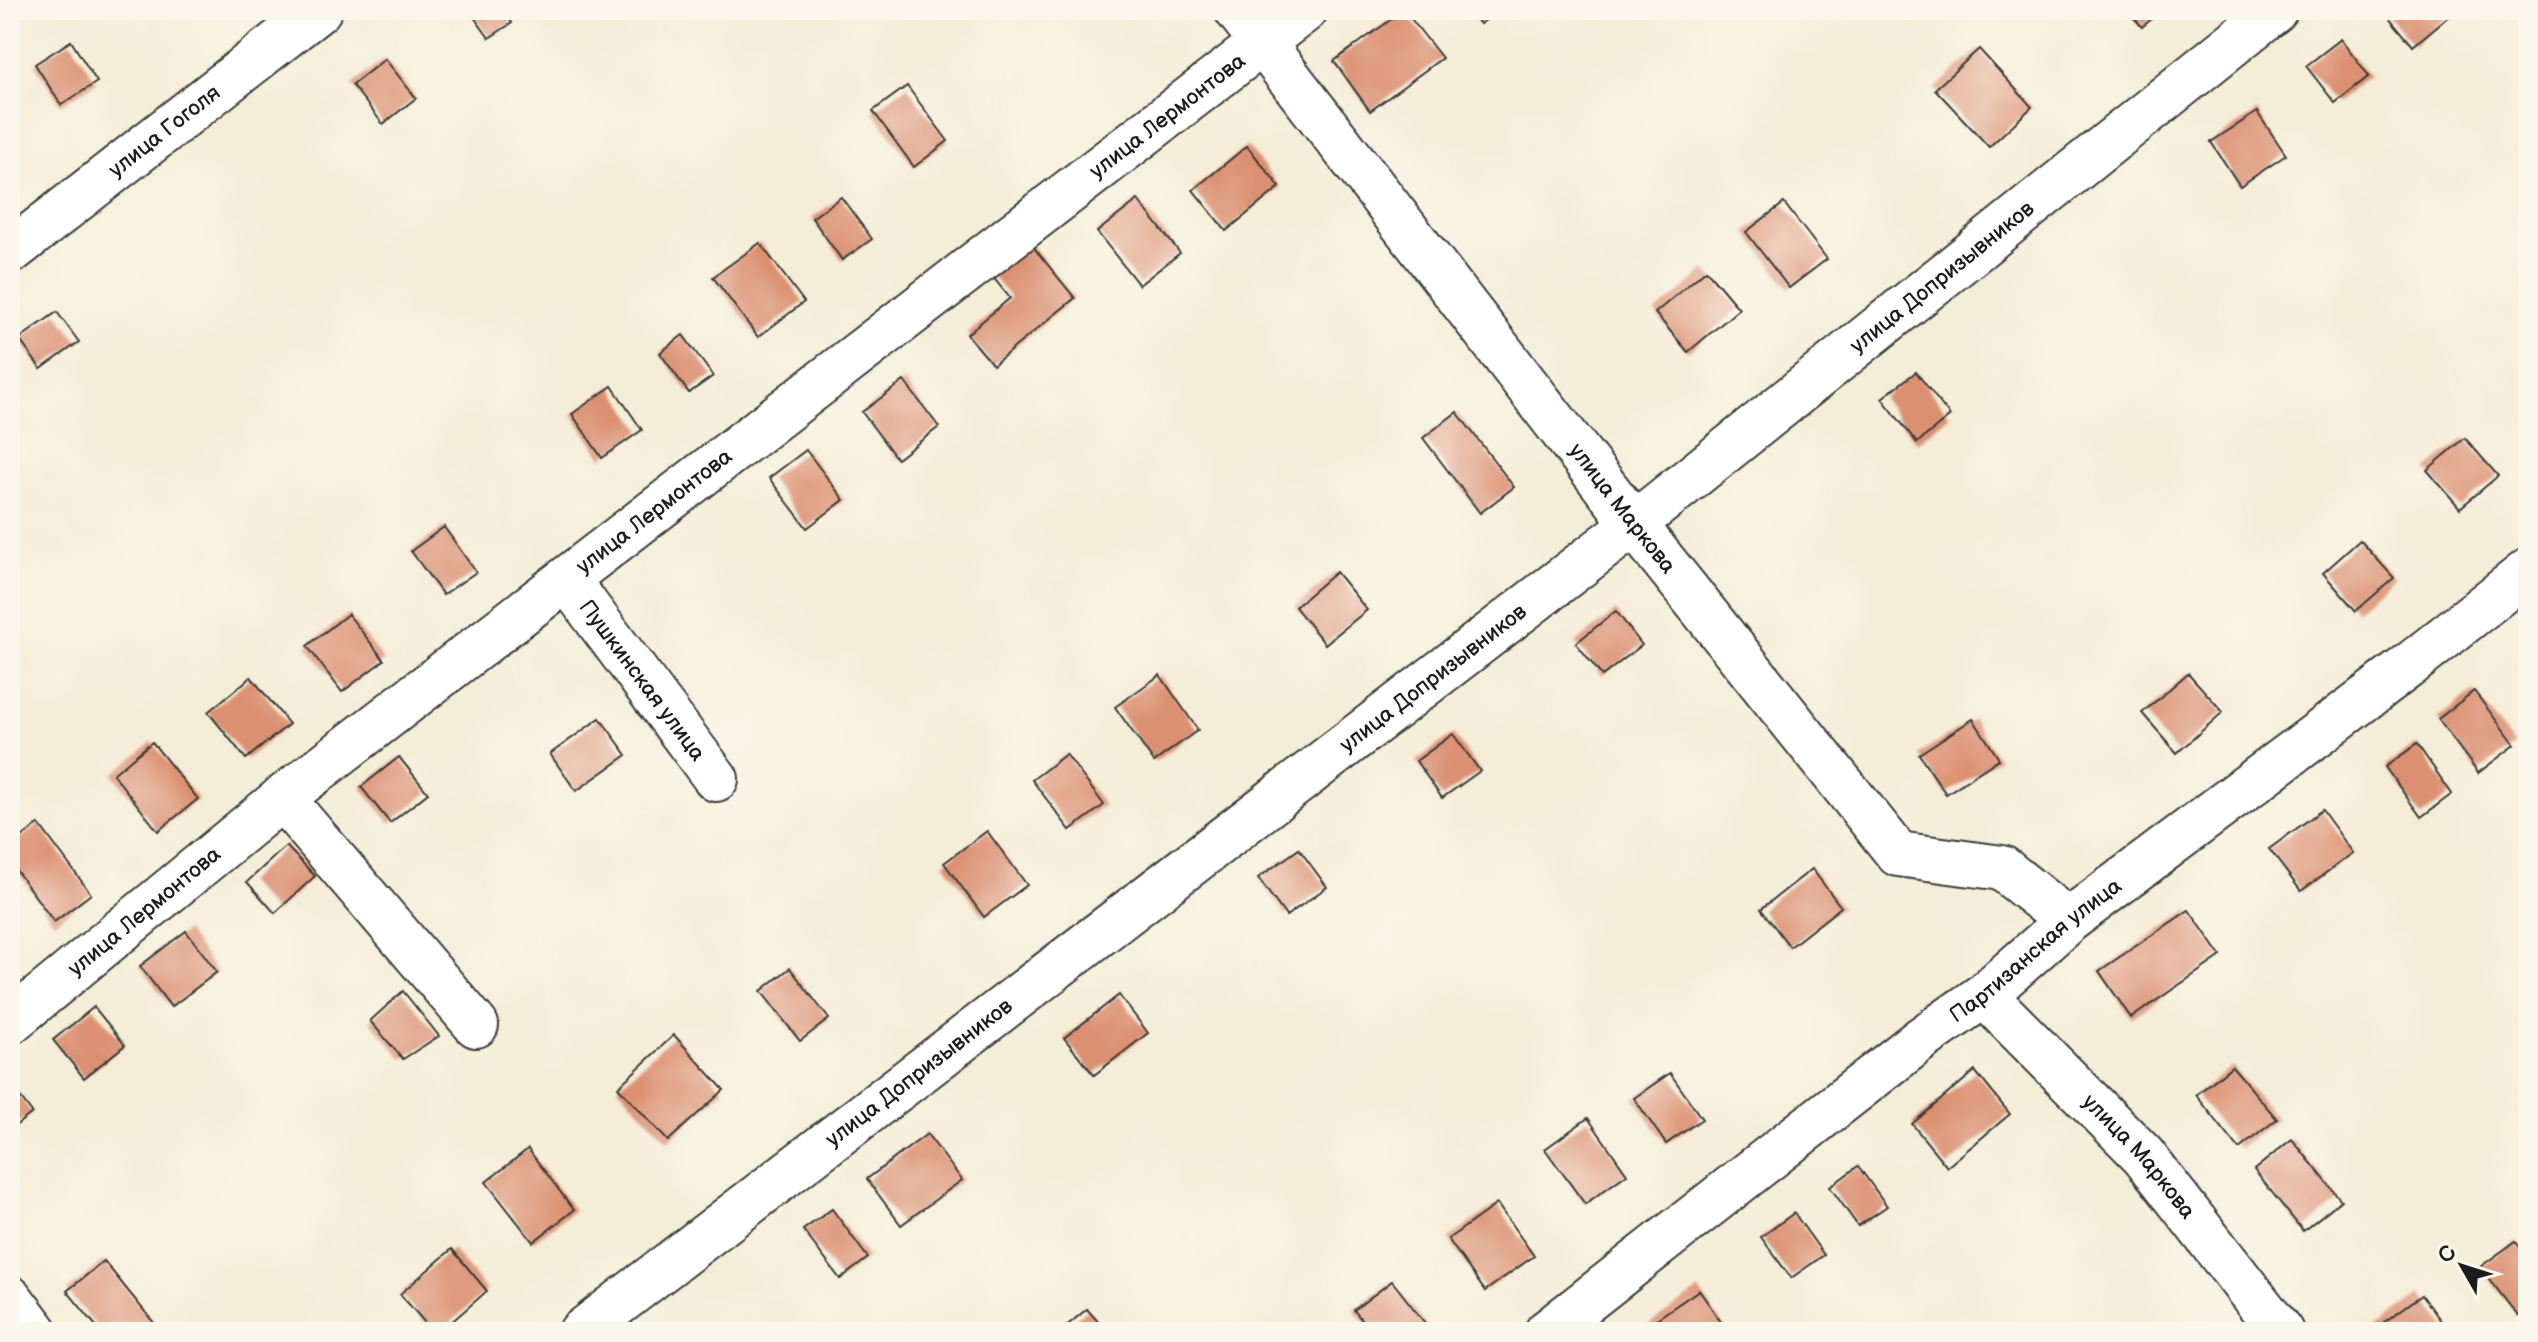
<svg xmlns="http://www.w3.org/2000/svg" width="2538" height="1342" font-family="'Balsamiq Sans',sans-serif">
	<rect width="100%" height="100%" fill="#fbf7ec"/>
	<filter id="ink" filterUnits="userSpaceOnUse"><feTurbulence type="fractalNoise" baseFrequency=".0125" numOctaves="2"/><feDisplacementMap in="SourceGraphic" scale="16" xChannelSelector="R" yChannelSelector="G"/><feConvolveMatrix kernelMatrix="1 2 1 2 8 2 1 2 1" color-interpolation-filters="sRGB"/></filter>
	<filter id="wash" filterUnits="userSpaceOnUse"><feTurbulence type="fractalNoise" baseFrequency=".006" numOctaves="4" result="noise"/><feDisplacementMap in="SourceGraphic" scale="32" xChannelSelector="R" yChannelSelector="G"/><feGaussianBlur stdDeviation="1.8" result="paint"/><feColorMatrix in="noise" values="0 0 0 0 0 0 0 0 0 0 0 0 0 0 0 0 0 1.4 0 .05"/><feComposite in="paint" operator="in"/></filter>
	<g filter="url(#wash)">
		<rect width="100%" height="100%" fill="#f4edd7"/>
		<g id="blocks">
			<g fill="#db9072">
				<polygon points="469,10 503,10 512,23 489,38"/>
				<polygon points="1404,10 1442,58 1370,111 1334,61"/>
				<polygon points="1470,10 1500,10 1480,24"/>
				<polygon points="2127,10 2162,10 2142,27"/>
				<polygon points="2383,10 2456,10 2413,46"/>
				<polygon points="2341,39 2369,76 2335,103 2306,66"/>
				<polygon points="71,41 97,82 61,105 35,64"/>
				<polygon points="1979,49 2032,107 1989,147 1935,89"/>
				<polygon points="385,59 416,98 383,124 352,85"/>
				<polygon points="907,86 948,141 914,167 873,111"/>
				<polygon points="2257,112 2286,155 2240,186 2211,142"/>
				<polygon points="1247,146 1280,187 1226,231 1193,190"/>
				<polygon points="841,197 872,239 842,260 812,218"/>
				<polygon points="1138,200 1180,253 1139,285 1097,232"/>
				<polygon points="1784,203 1827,259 1789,288 1746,232"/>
				<polygon points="1026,238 1075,298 993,365 967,334 1010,298 987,270"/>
				<polygon points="760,243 804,302 758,337 713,277"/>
				<polygon points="1706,270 1739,309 1688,352 1655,313"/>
				<polygon points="57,312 79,342 41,369 19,339"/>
				<polygon points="683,335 713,376 689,393 660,353"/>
				<polygon points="1916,372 1950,416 1917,443 1882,398"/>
				<polygon points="904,381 939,427 897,459 862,412"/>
				<polygon points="612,386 642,430 602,458 572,414"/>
				<polygon points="1457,412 1514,487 1480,513 1423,438"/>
				<polygon points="2465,438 2498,476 2460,508 2427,470"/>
				<polygon points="806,450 844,500 807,528 769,478"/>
				<polygon points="444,527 476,572 443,595 411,551"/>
				<polygon points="2360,540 2394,578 2356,611 2323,573"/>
				<polygon points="1336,572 1367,610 1325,644 1295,607"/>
				<polygon points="1616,611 1642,645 1602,676 1576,643"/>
				<polygon points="348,614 384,660 342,692 307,646"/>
				<polygon points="2188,673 2223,712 2177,753 2142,713"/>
				<polygon points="1160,675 1198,730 1154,762 1115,707"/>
				<polygon points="251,677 289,724 246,759 208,712"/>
				<polygon points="2474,691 2515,745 2478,773 2438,719"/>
				<polygon points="600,718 627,755 576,791 550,754"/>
				<polygon points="1973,719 1999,759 1946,794 1919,754"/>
				<polygon points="1453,734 1480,771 1442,798 1416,761"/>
				<polygon points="152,742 198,799 158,831 113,774"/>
				<polygon points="2417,744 2452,794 2421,817 2385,767"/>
				<polygon points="1066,754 1104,805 1070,830 1032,780"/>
				<polygon points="399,757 428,793 390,823 361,787"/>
				<polygon points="2322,810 2353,853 2301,891 2269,849"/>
				<polygon points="39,824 91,894 54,922 10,862 10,846"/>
				<polygon points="987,831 1027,885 984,917 944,863"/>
				<polygon points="286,846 315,876 275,913 247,882"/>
				<polygon points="1299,849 1327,887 1286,916 1258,878"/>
				<polygon points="1812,869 1841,907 1790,947 1761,909"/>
				<polygon points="2189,910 2221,956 2131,1018 2099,971"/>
				<polygon points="186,931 217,972 171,1007 140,966"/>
				<polygon points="790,968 829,1019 800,1041 761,991"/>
				<polygon points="403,991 439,1036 403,1059 370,1021"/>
				<polygon points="1119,995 1148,1033 1094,1075 1064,1038"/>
				<polygon points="94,1007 125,1045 84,1078 53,1040"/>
				<polygon points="674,1035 724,1090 668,1141 618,1087"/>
				<polygon points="2232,1066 2277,1119 2239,1149 2196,1095"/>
				<polygon points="1975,1071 2010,1114 1947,1167 1912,1124"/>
				<polygon points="1670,1073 1702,1119 1666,1144 1634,1098"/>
				<polygon points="10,1084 32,1113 10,1130"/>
				<polygon points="1588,1118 1627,1174 1585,1204 1545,1149"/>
				<polygon points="927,1134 962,1180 901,1225 867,1179"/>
				<polygon points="2292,1139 2341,1200 2303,1231 2254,1170"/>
				<polygon points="528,1149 574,1210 533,1242 486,1182"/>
				<polygon points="1858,1166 1887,1206 1858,1226 1830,1187"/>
				<polygon points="1497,1204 1534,1256 1485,1291 1448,1239"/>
				<polygon points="832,1209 868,1258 840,1279 803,1230"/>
				<polygon points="1794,1213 1824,1255 1791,1278 1761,1237"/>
				<polygon points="2516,1241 2528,1257 2528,1308 2518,1316 2480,1267"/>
				<polygon points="452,1249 487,1291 440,1332 433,1332 400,1294"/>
				<polygon points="104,1261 159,1329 155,1332 101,1332 67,1291"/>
				<polygon points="1392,1281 1432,1332 1371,1332 1354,1310"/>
				<polygon points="1699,1290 1728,1332 1644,1332 1642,1329"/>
				<polygon points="2422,1295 2449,1332 2379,1332 2376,1328"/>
				<polygon points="1087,1309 1107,1332 1059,1332"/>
			</g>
		</g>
	</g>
	<g filter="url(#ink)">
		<use href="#blocks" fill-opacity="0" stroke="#3c3b38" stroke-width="2"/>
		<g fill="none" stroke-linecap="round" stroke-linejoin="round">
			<defs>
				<g id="minor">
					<path id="s1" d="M1237,10L1634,524L1898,854L2002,868L2068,921"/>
					<path id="s2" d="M10,252L319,10"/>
					<path id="s3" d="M568,581L716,779"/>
					<polyline points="282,798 476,1025"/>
					<path id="s4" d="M1984,995L2143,1155L2281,1332"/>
					<path id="s5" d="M10,1022L282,798L1305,10"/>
					<polyline points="10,1298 36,1332"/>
					<path id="s6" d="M581,1332L1634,524L2275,10"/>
					<path id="s7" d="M1547,1332L1920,1040L1984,995L2068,921L2407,667L2528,571"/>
				</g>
			</defs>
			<use href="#minor" stroke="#3c3b38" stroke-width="48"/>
			<use href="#minor" stroke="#fff" stroke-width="44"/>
		</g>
	</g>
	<g text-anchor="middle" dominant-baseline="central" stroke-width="6" stroke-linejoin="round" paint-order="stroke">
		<g font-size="22" fill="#1c1c1c" stroke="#fbf7ec">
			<text stroke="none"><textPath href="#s5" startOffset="1470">улица Лермонтова</textPath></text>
			<text stroke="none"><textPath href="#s2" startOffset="196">улица Гоголя</textPath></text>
			<text stroke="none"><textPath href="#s6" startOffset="1722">улица Допризывников</textPath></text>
			<text stroke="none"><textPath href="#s1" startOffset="630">улица Маркова</textPath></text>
			<text stroke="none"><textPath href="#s5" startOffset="822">улица Лермонтова</textPath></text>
			<text stroke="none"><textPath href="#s6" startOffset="1074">улица Допризывников</textPath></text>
			<text stroke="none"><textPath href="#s3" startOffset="124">Пушкинская улица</textPath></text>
			<text stroke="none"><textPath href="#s5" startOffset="174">улица Лермонтова</textPath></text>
			<text stroke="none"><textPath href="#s7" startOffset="620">Партизанская улица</textPath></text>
			<text stroke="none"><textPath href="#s6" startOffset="426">улица Допризывников</textPath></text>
			<text stroke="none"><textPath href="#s4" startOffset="224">улица Маркова</textPath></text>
		</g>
	</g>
	<rect width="2538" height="1342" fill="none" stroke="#fbf7ec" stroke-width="40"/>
	<g transform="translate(2462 1266) rotate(309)" stroke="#fbf7ec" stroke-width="6" paint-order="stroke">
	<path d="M0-6L14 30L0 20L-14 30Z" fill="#1c1c1c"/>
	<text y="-12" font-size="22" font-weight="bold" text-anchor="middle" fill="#1c1c1c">С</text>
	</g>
</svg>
